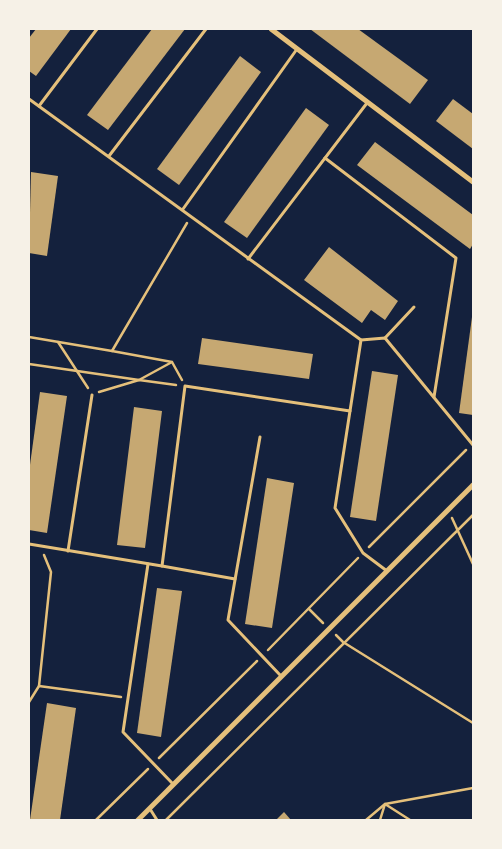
<svg xmlns="http://www.w3.org/2000/svg" width="502" height="849" font-family="'Sofia Sans Condensed',sans-serif">
	<rect width="100%" height="100%" fill="#14213d"/>
	<g fill="#c6a872">
		<polygon points="36,29 71,29 36,76 29,71 29,38"/>
		<polygon points="152,29 185,29 108,130 87,115"/>
		<polygon points="310,29 358,29 428,80 410,104"/>
		<polygon points="240,56 261,72 179,185 157,169"/>
		<polygon points="453,99 473,114 473,149 436,121"/>
		<polygon points="306,108 329,125 247,238 224,222"/>
		<polygon points="375,142 473,215 473,244 470,249 357,165"/>
		<polygon points="31,172 58,176 47,256 29,253"/>
		<polygon points="329,247 398,301 385,320 371,310 362,323 304,280"/>
		<polygon points="472,317 473,317 473,415 459,413"/>
		<polygon points="202,338 313,354 309,379 198,364"/>
		<polygon points="372,371 398,375 376,521 350,517"/>
		<polygon points="40,392 67,396 47,533 29,530 29,472"/>
		<polygon points="134,407 162,411 145,548 117,545"/>
		<polygon points="267,478 294,483 272,628 245,624"/>
		<polygon points="157,588 182,591 161,737 137,733"/>
		<polygon points="47,703 76,708 60,820 30,820"/>
		<polygon points="284,812 291,820 276,820"/>
	</g>
	<g fill="none" stroke-linecap="round" stroke-linejoin="round">
		<g stroke="#e5c07b" stroke-width="2.5">
			<polyline points="29,337 112,351 187,223"/>
			<polyline points="58,342 88,388"/>
			<polyline points="112,351 172,362 182,380"/>
			<polyline points="29,364 139,380 172,362"/>
			<polyline points="99,392 139,380 176,385"/>
			<polyline points="452,518 473,564"/>
			<polyline points="369,547 466,450"/>
			<polyline points="309,609 323,623"/>
			<polyline points="336,635 343,642 473,723"/>
			<polyline points="268,650 358,558"/>
			<polyline points="39,686 121,697"/>
			<polyline points="29,702 39,686 51,572 44,555"/>
			<polyline points="159,758 257,661"/>
			<polyline points="96,820 148,769"/>
			<polyline points="166,820 473,515"/>
			<polyline points="366,820 385,804 473,788"/>
			<polyline points="380,820 385,804 410,820"/>
		</g>
		<g stroke="#e5c07b" stroke-width="3">
			<polyline points="29,99 361,340"/>
			<polyline points="39,106 97,29"/>
			<polyline points="109,156 206,29"/>
			<polyline points="325,158 456,258 434,397"/>
			<polyline points="183,209 297,49"/>
			<polyline points="248,259 367,103"/>
			<polyline points="385,338 414,307"/>
			<polyline points="350,411 335,508 363,553 387,571"/>
			<polyline points="260,437 228,620 281,676"/>
			<polyline points="29,544 162,566 185,386 350,411 361,340 385,338 473,445"/>
			<polyline points="68,551 92,395"/>
			<polyline points="148,564 123,732 173,784"/>
			<polyline points="162,566 235,579"/>
			<polyline points="150,809 157,820"/>
		</g>
		<g stroke="#e5c07b" stroke-width="5">
			<polyline points="271,29 473,182"/>
			<polyline points="138,820 473,485"/>
		</g>
	</g>
	<rect width="502" height="849" fill="none" stroke="#f6f1e7" stroke-width="60"/>
</svg>
